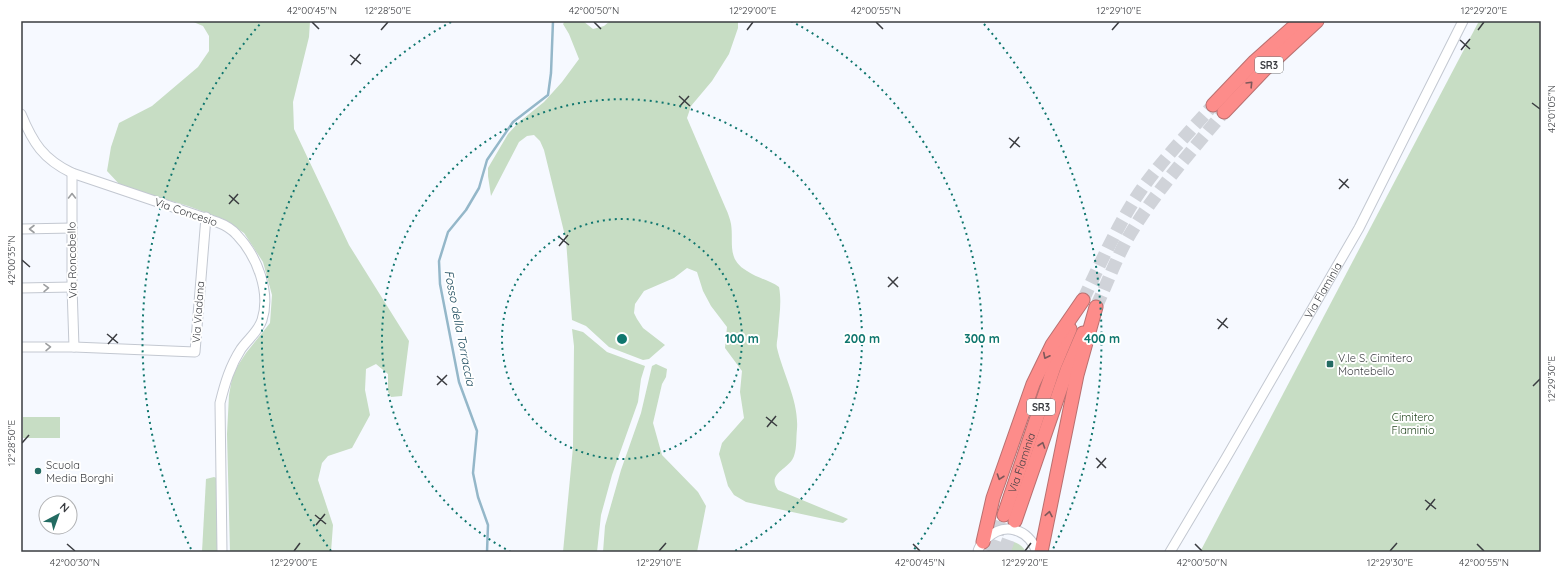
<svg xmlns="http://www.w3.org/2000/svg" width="1562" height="573" font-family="Quicksand,sans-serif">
	<rect width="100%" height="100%" fill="#f6f9ff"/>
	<g fill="#c7ddc4">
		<polygon points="191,21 310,21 309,37 293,102 294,129 349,245 409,341 402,396 391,397 388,392 388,374 376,364 366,369 365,390 370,415 352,448 328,456 322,463 318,480 333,525 331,552 230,552 227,434 229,395 233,373 246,353 270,323 272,295 263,262 244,233 223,219 188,206 121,186 107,171 111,147 119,123 152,106 198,67 209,51 209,36 203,26"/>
		<path d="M565,21H583L593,29L604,26L610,21H738V28L729,54L712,81L691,106L687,118L726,209C728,213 730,219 731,224C734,242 726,259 747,271C757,278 769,280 779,287C782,302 779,317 778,333C778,338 776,343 777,348C783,374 799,401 797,429C796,437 797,448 794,456C789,470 766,473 778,490L848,519L843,523L746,502L734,495L728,486L719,454L722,443L744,418L740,392L742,371L725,348L727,327L711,306L703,291L697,272L687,268L674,278L644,291L635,304L634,313L637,319L643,328L665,345L649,359L643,360L609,347L586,326L572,320L566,240L544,150L540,141L534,135L527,136L519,142L491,196L488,176V168L508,134L518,123L544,102L562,82L579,59L569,34L563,24Z"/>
		<polygon points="1479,21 1541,21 1541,552 1200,552"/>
		<polygon points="572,329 583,332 607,352 645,366 641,379 638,402 612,475 601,515 597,552 563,552 573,447 574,346"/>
		<polygon points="656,364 667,369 666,377 662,384 653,423 662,455 698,492 706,506 697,552 603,552 605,526 621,470 641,413 652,366"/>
		<rect x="23" y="417" width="37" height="21"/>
		<polygon points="214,477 219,479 219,552 202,552 206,479"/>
		<path d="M1009,541C1017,542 1022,545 1026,552H992C996,545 1001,542 1009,541Z"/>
	</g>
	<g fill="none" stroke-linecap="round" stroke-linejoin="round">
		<polyline stroke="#94b7c9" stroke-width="2.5" points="487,552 488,525 478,497 473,473 477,431 459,382 440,284 439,261 448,232 466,210 479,188 487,160 513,122 548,95 551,73 553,21"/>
		<g stroke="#d0d3d9" stroke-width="13" stroke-dasharray="13 6" stroke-linecap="butt">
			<path d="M1083,300C1099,266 1115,231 1135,199C1157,165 1187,135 1213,105"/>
			<path d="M1096,307C1106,286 1114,264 1125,243C1152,195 1189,154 1224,112"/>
			<polyline points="991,552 1004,515"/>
			<polyline points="1004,552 1015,521"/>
		</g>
		<defs>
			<g id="minor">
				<path d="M21,114C33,143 43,159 72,173L217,222C225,225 232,229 237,235C257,256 271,292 262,320C258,332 248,339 241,349C230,366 225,383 220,403L222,552"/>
				<polyline points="72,173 72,287 74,347"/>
				<polyline points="21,229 72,228"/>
				<polyline points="21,288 72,287"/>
				<polyline points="21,347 74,347 195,352 206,217"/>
				<path d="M978,552C978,547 983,543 986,539C1005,521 1028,529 1037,552"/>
				<path id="s1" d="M1170,552L1226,458L1359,228L1463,21"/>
			</g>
			<g id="highway">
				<polyline points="1213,105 1255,61 1300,21"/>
				<polyline points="1224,112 1264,70 1317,21"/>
				<path id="s2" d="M1004,515L1054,367L1070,329"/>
				<polyline points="1015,521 1067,370 1083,333"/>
				<polyline points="983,542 993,498 1033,384 1052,345 1083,300"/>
				<polyline points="1041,552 1077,375 1096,307"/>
			</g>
		</defs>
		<use href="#minor" stroke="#c3c8d1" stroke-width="11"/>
		<use href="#highway" stroke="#b97070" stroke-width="15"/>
		<use href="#minor" stroke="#fff" stroke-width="9"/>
		<use href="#highway" stroke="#fd8c8a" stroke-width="13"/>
	</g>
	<defs><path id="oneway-chevron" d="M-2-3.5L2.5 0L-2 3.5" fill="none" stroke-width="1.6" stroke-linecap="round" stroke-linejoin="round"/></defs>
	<g stroke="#7e585a">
		<use href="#oneway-chevron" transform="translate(1250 84) rotate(-46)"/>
		<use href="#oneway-chevron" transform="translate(1046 356) rotate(117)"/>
		<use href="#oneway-chevron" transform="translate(1042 445) rotate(-71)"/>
		<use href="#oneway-chevron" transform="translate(1000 477) rotate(109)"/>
		<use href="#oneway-chevron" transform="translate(1049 514) rotate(-79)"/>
	</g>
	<g stroke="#9c9ea0">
		<use href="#oneway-chevron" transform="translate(72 196) rotate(-90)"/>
		<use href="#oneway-chevron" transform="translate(32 229) rotate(180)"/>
		<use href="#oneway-chevron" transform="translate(46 288) rotate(-1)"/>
		<use href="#oneway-chevron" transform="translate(48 347) rotate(-1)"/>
	</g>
	<path fill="none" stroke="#3a3c40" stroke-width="1.5" d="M312,22L319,29M594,22L601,29M876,22L883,29M381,30L388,22M747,30L753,22M1112,30L1119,22M1478,30L1484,22M1460,40L1470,49M1461,50L1470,39M350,55L361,64M351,65L360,54M679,96L690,106M1532,103L1540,109M680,106L689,96M1009,138L1020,147M1010,148L1019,137M1339,179L1349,188M1339,189L1348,179M229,195L239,204M229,204L238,194M558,236L569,245M559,246L568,235M22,260L30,267M888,277L898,287M888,287L898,277M1217,319L1228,328M1218,329L1227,318M107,334L118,343M108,344L117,334M437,376L447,385M437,385L447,375M1533,386L1540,379M766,417L777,426M767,427L776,416M22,443L29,435M1096,458L1106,468M1097,468L1106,458M1425,500L1436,509M1426,510L1435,499M315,515L326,524M316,525L325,514M67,544L75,551M913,544L920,551M1195,544L1202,551M1477,544L1484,551M294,551L300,543M659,551L666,543M1025,551L1031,543M1390,551L1397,543"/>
	<g fill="none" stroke="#0f766e" stroke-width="2" stroke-dasharray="2 4">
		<circle cx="622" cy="339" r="120"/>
		<path d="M511 552A240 240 0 1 1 733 552"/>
		<path d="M331 551A360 360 0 0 1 453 21M791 21A360 360 0 0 1 913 551"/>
		<path d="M191 549A480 480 0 0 1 260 24M984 24A480 480 0 0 1 1053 549"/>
	</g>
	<g fill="#236b62" stroke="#fff" stroke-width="1.5">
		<rect x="1326" y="360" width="8" height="8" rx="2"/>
		<circle cx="38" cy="471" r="4"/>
	</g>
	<g text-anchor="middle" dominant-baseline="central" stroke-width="4" stroke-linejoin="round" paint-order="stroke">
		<g fill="#fff" stroke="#757679" stroke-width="1">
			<rect x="1255" y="57" width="28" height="16" rx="3"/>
			<rect x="1027" y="399" width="28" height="16" rx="3"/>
		</g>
		<g font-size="10" font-weight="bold" fill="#3a3c40">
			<text x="1269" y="65">SR3</text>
			<text x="1041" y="407">SR3</text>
		</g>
		<g font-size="11" fill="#3a3c40" stroke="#fff">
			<text transform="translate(186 212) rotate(19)">Via Concesio</text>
			<text transform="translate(72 260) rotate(-91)">Via Roncobello</text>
			<text stroke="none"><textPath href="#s1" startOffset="303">Via Flaminia</textPath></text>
			<text transform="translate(198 312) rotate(-86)">Via Viadana</text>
			<text stroke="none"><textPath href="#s2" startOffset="55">Via Flaminia</textPath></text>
		</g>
		<g font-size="11" fill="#3a3c40" stroke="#fff" text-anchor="start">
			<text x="1338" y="358">V.le S. Cimitero<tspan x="1338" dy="13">Montebello</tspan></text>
			<text x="46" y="465">Scuola<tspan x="46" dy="13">Media Borghi</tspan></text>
		</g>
		<g font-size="11" fill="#244720" stroke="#fff">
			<text x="1413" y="417">Cimitero<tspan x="1413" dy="13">Flaminio</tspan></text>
		</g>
		<g font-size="12" font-style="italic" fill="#0e3f53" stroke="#fff">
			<text transform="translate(460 328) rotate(79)">Fosso della Torraccia</text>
		</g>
	</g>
	<circle cx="622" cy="339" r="6" fill="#0f766e" stroke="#fff" stroke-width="2"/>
	<g font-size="12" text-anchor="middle" font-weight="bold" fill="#0f766e" stroke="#fff" stroke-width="4" stroke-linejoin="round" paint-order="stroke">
		<text x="742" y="343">100 m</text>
		<text x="862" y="343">200 m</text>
		<text x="982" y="343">300 m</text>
		<text x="1102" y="343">400 m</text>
	</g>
	<rect width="1562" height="573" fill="none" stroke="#ffffff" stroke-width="44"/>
	<g transform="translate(58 515) rotate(41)"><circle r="19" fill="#ffffff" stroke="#b0b1b3"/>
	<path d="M0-3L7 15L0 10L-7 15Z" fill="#236b62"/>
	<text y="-6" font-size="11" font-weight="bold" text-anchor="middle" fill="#3a3c40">N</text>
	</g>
	<rect x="22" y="22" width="1518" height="529" fill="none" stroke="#3a3c40" stroke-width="1.5"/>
	<g font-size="10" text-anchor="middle" fill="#3a3c40">
		<text x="312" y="14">42°00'45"N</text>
		<text x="388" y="14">12°28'50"E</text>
		<text x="594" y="14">42°00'50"N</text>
		<text x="753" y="14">12°29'00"E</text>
		<text x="876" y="14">42°00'55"N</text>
		<text x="1119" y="14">12°29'10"E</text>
		<text x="1484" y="14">12°29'20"E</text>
		<text transform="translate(1551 109) rotate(-90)" y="4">42°01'05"N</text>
		<text transform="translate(11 260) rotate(-90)" y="4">42°00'35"N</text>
		<text transform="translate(1551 379) rotate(-90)" y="4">12°29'30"E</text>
		<text transform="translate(11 443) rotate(-90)" y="4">12°28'50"E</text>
		<text x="75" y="566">42°00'30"N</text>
		<text x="294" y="566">12°29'00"E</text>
		<text x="659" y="566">12°29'10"E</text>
		<text x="920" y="566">42°00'45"N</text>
		<text x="1025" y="566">12°29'20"E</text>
		<text x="1202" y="566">42°00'50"N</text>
		<text x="1390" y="566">12°29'30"E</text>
		<text x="1484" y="566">42°00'55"N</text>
	</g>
</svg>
